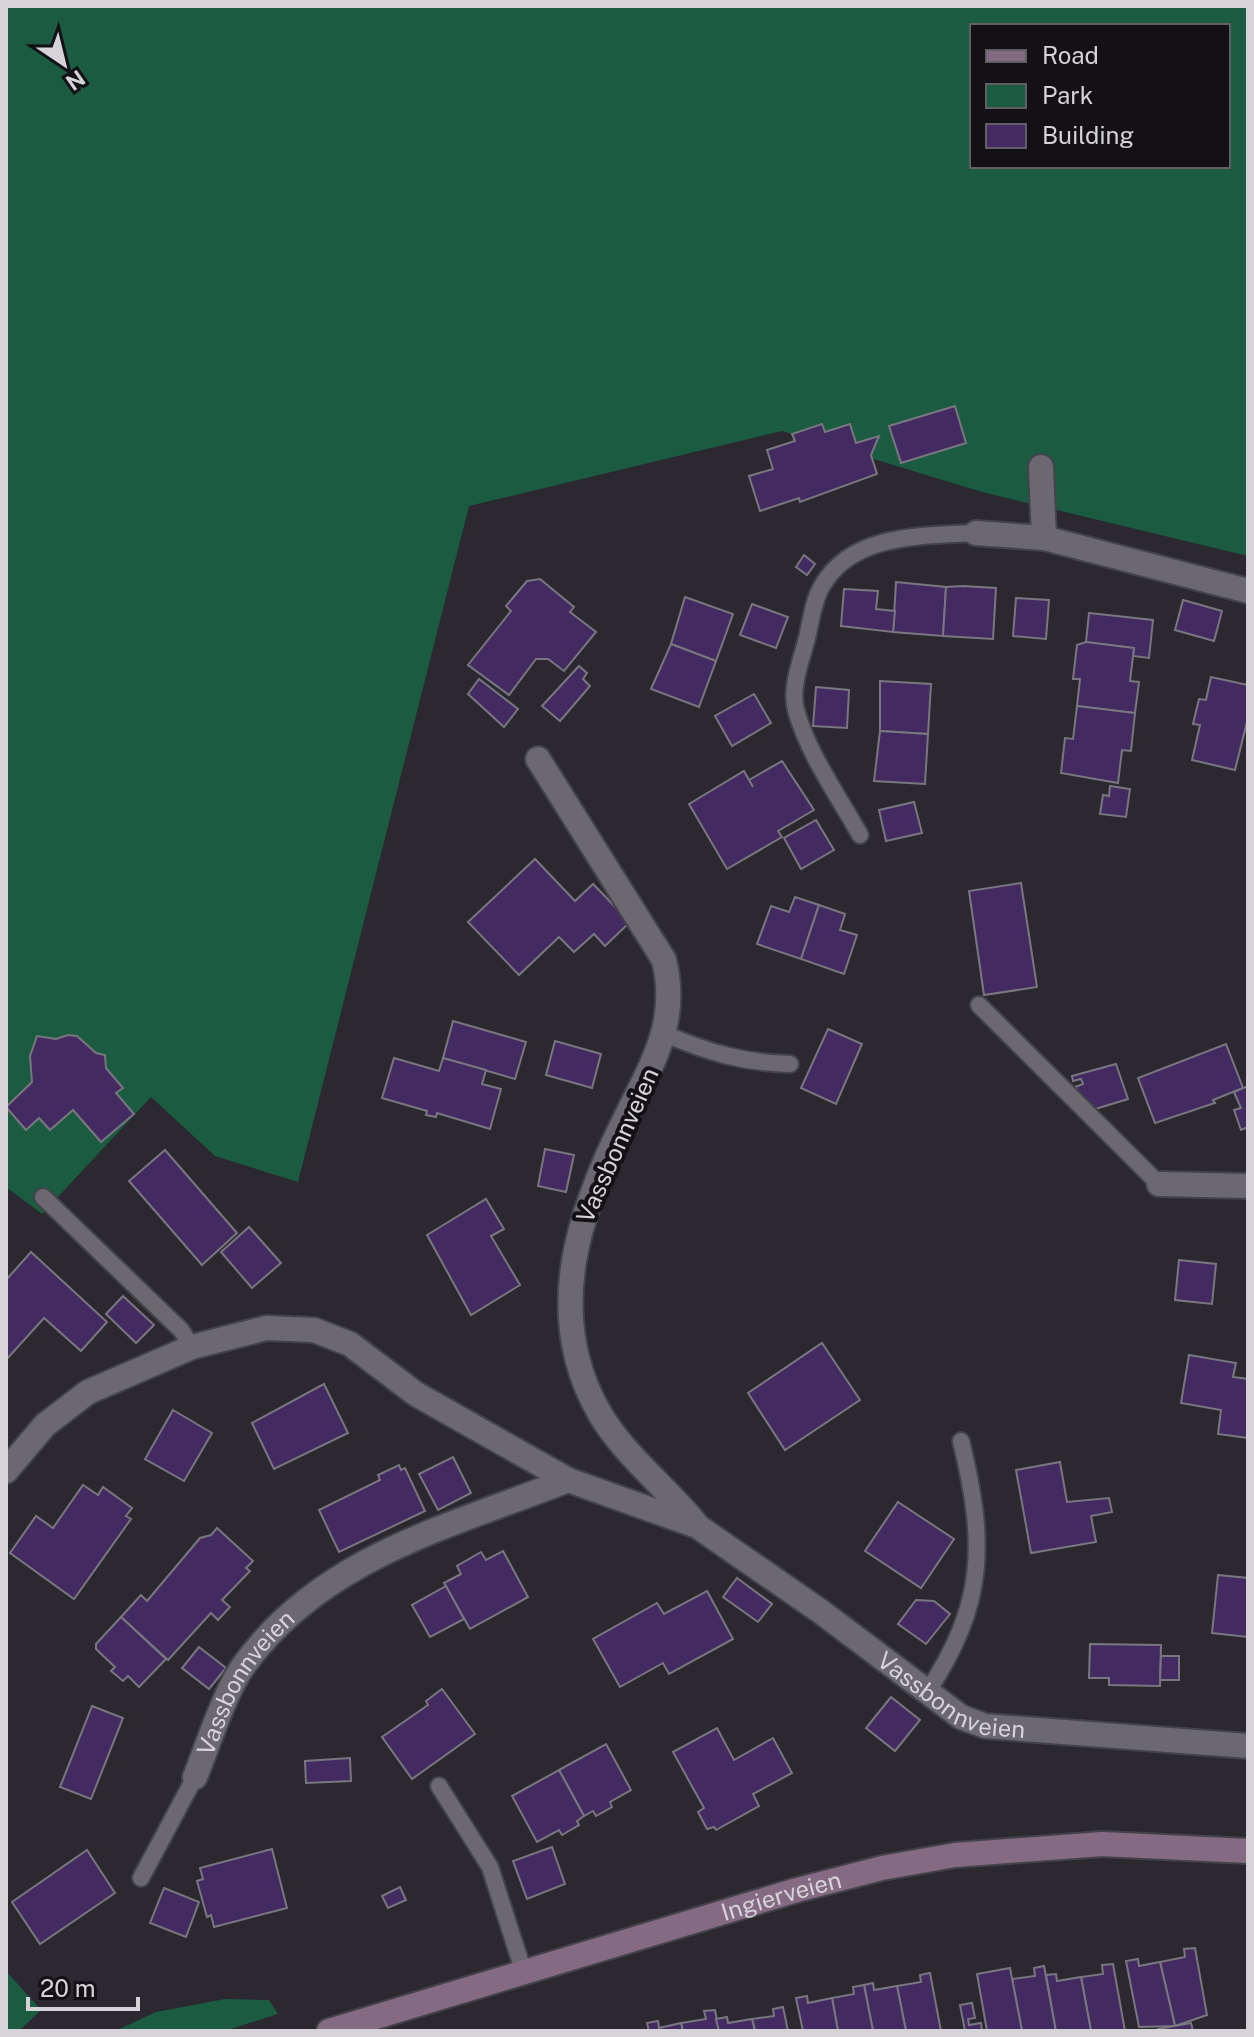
<svg xmlns="http://www.w3.org/2000/svg" width="1254" height="2037" font-family="'Public Sans',sans-serif">
	<rect width="100%" height="100%" fill="#2b2830"/>
	<g fill="#1a5b41" fill-rule="evenodd">
		<path d="M6,6H1248V556L982,492L782,431L469,506L298,1182L215,1156L151,1097L42,1214L6,1187ZM972,26H1228V166H972Z"/>
		<polygon points="6,1971 41,2010 19,2031 6,2031"/>
		<polygon points="225,1999 269,2000 278,2014 224,2031 115,2031 156,2012"/>
	</g>
	<g fill="#432b62" stroke="#79767f" stroke-width="2">
		<polygon points="955,406 966,443 901,463 889,426"/>
		<polygon points="822,424 825,432 850,424 856,443 879,436 871,455 877,474 800,502 799,498 760,511 749,476 773,469 767,450 795,441 792,434"/>
		<polygon points="804,555 815,564 807,575 796,567"/>
		<polygon points="540,579 574,607 570,612 596,632 564,671 548,659 536,659 509,695 468,665 511,611 506,606 527,581"/>
		<polygon points="896,582 946,587 943,636 893,632"/>
		<polygon points="963,586 996,588 993,639 943,636 946,587"/>
		<polygon points="844,589 878,591 876,609 895,611 893,632 841,626"/>
		<polygon points="685,597 733,614 716,661 671,644"/>
		<polygon points="1016,598 1049,600 1046,639 1013,636"/>
		<polygon points="1183,600 1222,611 1214,641 1175,630"/>
		<polygon points="752,604 788,617 776,648 740,635"/>
		<polygon points="1089,613 1153,620 1149,658 1133,656 1134,648 1086,642"/>
		<polygon points="1086,642 1134,648 1130,681 1139,682 1135,713 1077,706 1080,679 1073,679 1077,645"/>
		<polygon points="671,644 716,661 699,707 651,689"/>
		<polygon points="579,666 587,673 583,679 590,686 560,721 542,706"/>
		<polygon points="1211,677 1248,685 1248,718 1235,770 1192,760 1200,725 1193,724 1199,699 1206,700"/>
		<polygon points="479,679 518,709 504,727 468,694"/>
		<polygon points="880,681 931,684 928,734 880,731"/>
		<polygon points="816,687 849,690 847,728 813,726"/>
		<polygon points="754,694 771,723 732,746 715,716"/>
		<polygon points="1077,706 1135,713 1131,751 1122,750 1118,783 1061,773 1065,738 1073,739"/>
		<polygon points="880,731 928,734 925,784 874,781"/>
		<polygon points="782,761 814,810 778,831 782,837 727,869 689,804 744,771 753,787 749,780"/>
		<polygon points="1110,786 1130,789 1126,817 1100,814 1103,795 1109,796"/>
		<polygon points="914,802 922,833 886,841 879,810"/>
		<polygon points="816,820 834,850 801,869 784,838"/>
		<polygon points="535,859 575,901 593,884 630,922 605,946 594,934 574,952 559,937 519,975 468,922"/>
		<polygon points="1021,883 1037,987 984,995 969,891"/>
		<polygon points="795,897 819,905 801,959 757,944 771,906 789,912"/>
		<polygon points="819,905 845,914 840,930 857,935 844,974 801,959"/>
		<polygon points="453,1021 526,1042 515,1079 443,1058"/>
		<polygon points="828,1029 862,1044 836,1104 801,1088"/>
		<polygon points="68,1035 77,1036 96,1053 105,1055 106,1068 123,1088 116,1093 134,1114 101,1142 73,1110 50,1130 39,1118 26,1130 6,1107 32,1082 30,1056 37,1036 56,1039"/>
		<polygon points="555,1041 601,1054 592,1088 546,1075"/>
		<polygon points="1226,1044 1243,1088 1213,1100 1215,1103 1155,1123 1138,1078"/>
		<polygon points="394,1058 439,1071 443,1058 486,1070 482,1084 501,1089 490,1129 437,1113 436,1117 426,1115 427,1111 382,1098"/>
		<polygon points="1116,1064 1128,1099 1092,1110 1075,1087 1083,1084 1081,1079 1073,1081 1072,1076"/>
		<polygon points="1248,1086 1248,1127 1241,1130 1234,1110 1241,1108 1234,1092"/>
		<polygon points="545,1149 574,1155 566,1192 538,1186"/>
		<polygon points="165,1150 237,1233 202,1265 129,1181"/>
		<polygon points="486,1199 504,1229 491,1236 520,1285 471,1315 427,1235"/>
		<polygon points="249,1227 281,1263 252,1288 221,1252"/>
		<polygon points="31,1252 107,1322 81,1351 44,1318 6,1360 6,1280"/>
		<polygon points="1179,1260 1216,1264 1212,1304 1175,1300"/>
		<polygon points="123,1296 154,1325 136,1343 106,1314"/>
		<polygon points="822,1343 860,1400 785,1450 748,1393"/>
		<polygon points="1189,1355 1236,1363 1233,1377 1248,1379 1248,1438 1218,1434 1221,1410 1181,1403"/>
		<polygon points="324,1384 348,1433 274,1469 252,1423"/>
		<polygon points="173,1410 212,1433 184,1481 145,1459"/>
		<polygon points="453,1457 471,1493 438,1510 419,1474"/>
		<polygon points="1060,1462 1067,1502 1109,1498 1112,1512 1091,1516 1096,1542 1031,1553 1016,1470"/>
		<polygon points="399,1465 401,1470 405,1468 425,1511 339,1552 319,1510 380,1480 378,1475"/>
		<polygon points="83,1485 98,1495 103,1487 132,1508 126,1516 131,1519 74,1599 10,1553 36,1516 53,1528"/>
		<polygon points="898,1502 954,1539 921,1588 865,1551"/>
		<polygon points="217,1528 253,1561 246,1568 250,1571 222,1600 230,1607 218,1620 211,1613 168,1660 121,1617 141,1595 147,1601 200,1538 211,1535"/>
		<polygon points="503,1551 528,1597 470,1629 444,1583 461,1574 457,1566 481,1552 486,1560"/>
		<polygon points="1218,1575 1248,1578 1248,1637 1212,1633"/>
		<polygon points="737,1578 772,1604 758,1622 723,1597"/>
		<polygon points="446,1586 464,1619 430,1637 412,1605"/>
		<polygon points="707,1591 733,1639 669,1674 663,1663 620,1687 593,1639 657,1603 664,1614"/>
		<polygon points="916,1600 934,1601 950,1614 926,1644 898,1624"/>
		<polygon points="121,1617 166,1659 139,1687 128,1676 123,1681 111,1671 115,1667 96,1649 96,1644"/>
		<polygon points="1090,1644 1161,1645 1160,1686 1109,1685 1109,1678 1089,1678"/>
		<polygon points="199,1647 226,1668 209,1689 182,1668"/>
		<polygon points="1161,1656 1179,1656 1179,1680 1160,1680"/>
		<polygon points="442,1689 475,1734 412,1779 382,1737 428,1705 426,1701"/>
		<polygon points="891,1697 920,1720 895,1751 866,1728"/>
		<polygon points="92,1706 123,1718 91,1799 60,1787"/>
		<polygon points="717,1728 734,1760 773,1738 792,1773 753,1794 759,1806 716,1830 714,1827 707,1829 698,1812 704,1808 673,1752"/>
		<polygon points="606,1744 631,1790 610,1802 612,1807 596,1816 593,1811 584,1816 559,1770"/>
		<polygon points="350,1758 351,1781 306,1783 305,1761"/>
		<polygon points="559,1770 584,1816 577,1821 579,1825 562,1835 559,1830 537,1842 512,1796"/>
		<polygon points="552,1847 565,1884 527,1899 513,1861"/>
		<polygon points="272,1849 287,1908 214,1927 211,1915 207,1917 197,1881 203,1879 200,1868"/>
		<polygon points="87,1850 115,1893 40,1944 12,1902"/>
		<polygon points="400,1887 406,1900 388,1908 382,1896"/>
		<polygon points="164,1888 199,1902 186,1937 150,1923"/>
		<polygon points="1195,1948 1207,2015 1175,2026 1160,1962 1185,1957 1184,1949"/>
		<polygon points="1138,1959 1139,1966 1160,1962 1175,2026 1139,2027 1126,1961"/>
		<polygon points="1113,1964 1125,2031 1091,2031 1081,1977 1103,1974 1102,1965"/>
		<polygon points="1044,1966 1056,2031 1022,2031 1012,1979 1035,1976 1034,1968"/>
		<polygon points="1010,1968 1022,2031 987,2031 977,1974"/>
		<polygon points="930,1973 941,2031 906,2031 897,1986 921,1982 920,1975"/>
		<polygon points="1056,1974 1057,1981 1081,1977 1091,2031 1056,2031 1046,1975"/>
		<polygon points="873,1983 874,1990 897,1986 906,2031 873,2031 864,1985"/>
		<polygon points="864,1985 873,2031 838,2031 832,1998 854,1994 853,1987"/>
		<polygon points="807,1996 808,2003 832,1998 838,2031 803,2031 796,1998"/>
		<polygon points="972,2003 975,2018 968,2019 969,2025 981,2023 982,2031 965,2031 960,2005"/>
		<polygon points="783,2007 788,2031 755,2031 752,2019 774,2016 773,2009"/>
		<polygon points="715,2010 719,2031 683,2031 681,2023 706,2019 704,2011"/>
		<polygon points="727,2017 728,2023 752,2019 755,2031 719,2031 716,2019"/>
		<polygon points="658,2021 659,2028 681,2023 683,2031 649,2031 647,2023"/>
		<polygon points="1191,2023 1193,2031 1158,2031 1158,2029"/>
	</g>
	<g fill="none" stroke-linecap="round" stroke-linejoin="round">
		<defs>
			<g id="service">
				<path d="M860,835C838,795 808,754 796,710C790,688 801,661 807,638C811,621 813,601 822,586C852,533 923,536 976,533"/>
				<polyline points="979,1005 1159,1184"/>
				<path d="M665,1034C707,1052 744,1063 790,1064"/>
				<polyline points="43,1197 181,1330 192,1347"/>
				<path d="M926,1694C986,1604 986,1543 961,1441"/>
				<polyline points="439,1786 490,1867 524,1973"/>
				<polyline points="141,1878 195,1777"/>
			</g>
			<g id="minor">
				<polyline points="1041,467 1044,538"/>
				<polyline points="976,533 1044,538 1248,591"/>
				<path d="M538,759L664,960C679,1021 653,1062 627,1115C579,1210 542,1314 600,1414C624,1455 666,1487 696,1524"/>
				<polyline points="1159,1184 1248,1186"/>
				<path id="s1" d="M6,1471L45,1425L88,1392L192,1347L266,1328L314,1330L350,1344L416,1394L568,1480L697,1526L820,1611L961,1717L985,1726L1248,1746"/>
				<path id="s2" d="M195,1777C208,1745 225,1691 244,1665C322,1557 451,1526 568,1480"/>
			</g>
			<g id="secondary">
				<path id="s3" d="M329,2031L797,1890L882,1868L955,1855L1102,1844L1248,1851"/>
			</g>
		</defs>
		<use href="#service" stroke="#45434a" stroke-width="20"/>
		<use href="#minor" stroke="#45434a" stroke-width="28"/>
		<use href="#secondary" stroke="#45434a" stroke-width="28"/>
		<use href="#service" stroke="#6b6871" stroke-width="16"/>
		<use href="#minor" stroke="#6b6871" stroke-width="24"/>
		<use href="#secondary" stroke="#856a84" stroke-width="24"/>
	</g>
	<g text-anchor="middle" dominant-baseline="central" stroke-width="8" stroke-linejoin="round" paint-order="stroke">
		<g font-size="24" fill="#d5d3d8" stroke="#131115">
			<text transform="translate(617 1145) rotate(-66)">Vassbonnveien</text>
			<text stroke="none"><textPath href="#s2" startOffset="108">Vassbonnveien</textPath></text>
			<text stroke="none"><textPath href="#s1" startOffset="1094">Vassbonnveien</textPath></text>
			<text stroke="none"><textPath href="#s3" startOffset="472">Ingierveien</textPath></text>
		</g>
	</g>
	<rect width="1254" height="2037" fill="none" stroke="#d5d3d8" stroke-width="16"/>
	<rect x="970" y="24" width="260" height="144" fill="#131115" stroke="#615f63" stroke-width="2"/>
	<rect x="986" y="50" width="40" height="12" fill="#856a84" stroke="#615f63" stroke-width="2"/>
	<text x="1042" y="64" font-size="24" fill="#d5d3d8">Road</text>
	<rect x="986" y="84" width="40" height="24" fill="#1a5b41" stroke="#615f63" stroke-width="2"/>
	<text x="1042" y="104" font-size="24" fill="#d5d3d8">Park</text>
	<rect x="986" y="124" width="40" height="24" fill="#432b62" stroke="#615f63" stroke-width="2"/>
	<text x="1042" y="144" font-size="24" fill="#d5d3d8">Building</text>
	<g transform="translate(64 64) rotate(145)" stroke="#131115" stroke-width="6" paint-order="stroke">
	<path d="M0-6L14 30L0 20L-14 30Z" fill="#d5d3d8"/>
	<text y="-12" font-size="22" font-weight="bold" text-anchor="middle" fill="#d5d3d8">N</text>
	</g>
	<path d="M28 1997v12h110v-12" fill="none" stroke="#d5d3d8" stroke-width="4"/>
	<text x="40" y="1997" font-size="24" fill="#d5d3d8" stroke="#131115" stroke-width="6" paint-order="stroke">20 m</text>
</svg>
